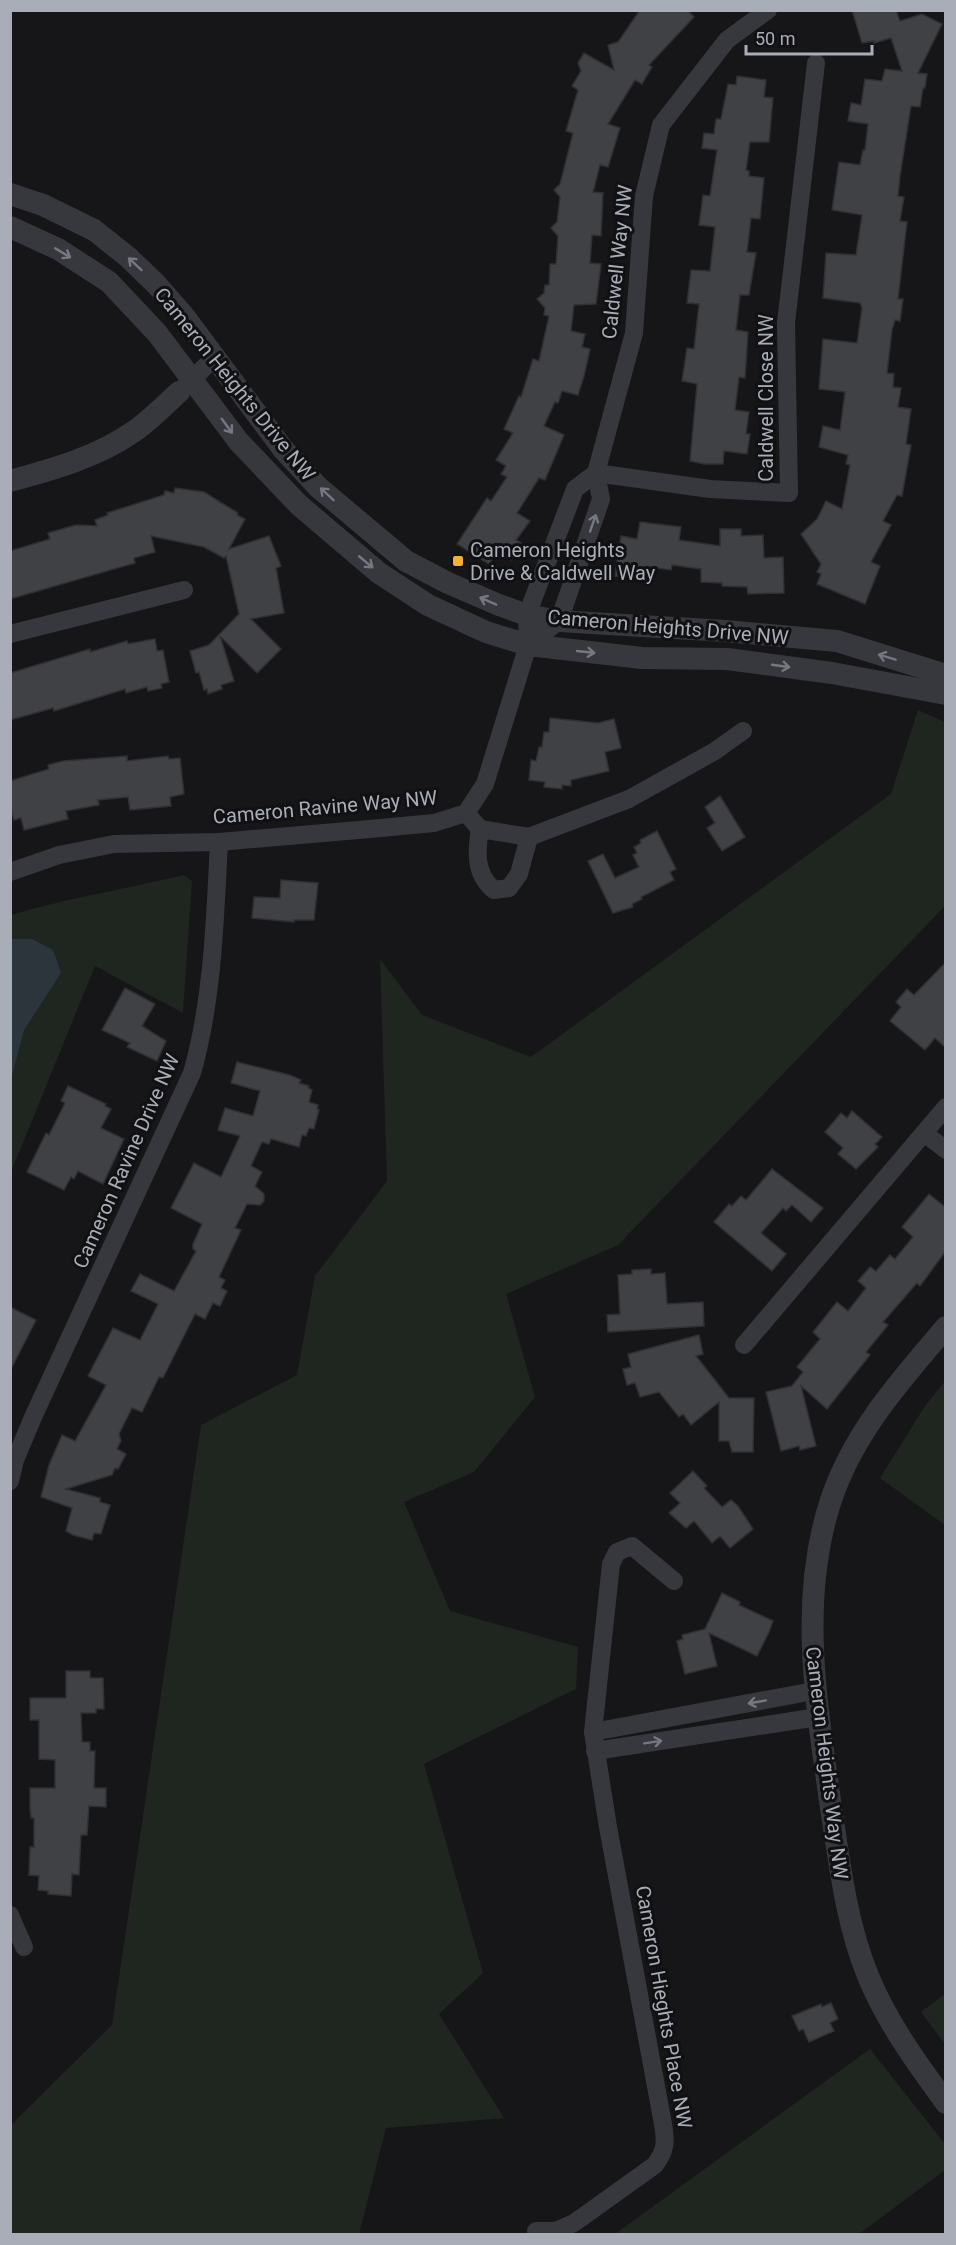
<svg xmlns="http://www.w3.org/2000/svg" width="956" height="2245" font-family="Roboto,sans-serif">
	<rect width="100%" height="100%" fill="#161618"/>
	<g fill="#1e261f">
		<polygon points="918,710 945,722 945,906 618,1245 506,1294 535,1397 474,1472 404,1502 450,1611 578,1647 576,1689 424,1764 483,1973 439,2014 504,2118 386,2128 359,2234 11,2234 11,2125 112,2025 201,1425 297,1375 315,1276 387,1181 380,959 422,1015 531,1057 891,794"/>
		<path d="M184,875L192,881L183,1013L95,966L11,1172V915C68,898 126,889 184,875Z"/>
		<polygon points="945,1381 945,1525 880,1478 925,1406"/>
		<polygon points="945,1994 945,2044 921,2012"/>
		<polygon points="870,2049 945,2144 945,2170 859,2234 615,2234"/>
	</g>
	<polygon fill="#2c353c" points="11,939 32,939 53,950 61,973 24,1030 11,1079"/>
	<g fill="#404145" stroke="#303034" stroke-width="1.5">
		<polygon points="640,10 687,10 694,17 649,65 652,67 642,84 635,80 608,124 620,128 608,167 600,165 593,192 603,193 601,236 592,235 590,263 601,264 596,304 574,305 571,331 585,334 582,347 590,349 584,376 578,395 562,391 558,403 555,402 544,426 564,435 545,480 539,478 517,513 530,521 516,540 521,543 511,560 498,551 489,564 457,544 487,498 491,501 507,477 501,474 506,466 496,460 513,433 504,429 519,396 521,397 533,359 539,361 549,316 544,315 545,308 537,299 544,293 545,285 549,285 550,264 556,264 558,236 551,228 557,222 560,197 554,190 560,184 573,133 566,131 578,90 572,86 581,71 578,63 584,53 614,70 608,45 618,42"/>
		<polygon points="852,10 896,10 900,21 922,14 942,24 918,73 927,74 925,88 923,88 920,107 911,106 900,176 898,196 904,197 900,221 907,222 898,299 903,299 900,321 895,320 892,330 887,373 894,374 893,387 901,388 898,407 911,409 906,444 911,445 902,496 897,495 883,521 891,525 871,562 880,566 865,604 817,584 821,574 817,572 821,564 801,534 817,519 826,501 842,509 850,465 846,464 848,455 819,447 823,426 840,430 845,392 819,389 823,339 857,343 862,308 860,303 823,298 826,253 856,255 862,215 832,210 839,162 860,165 863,150 865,150 868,124 848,121 851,103 861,105 865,79 882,81 885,69 902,71 891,38 874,43 874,41 862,43"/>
		<polygon points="737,76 766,80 764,97 773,98 769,142 750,142 746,170 749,171 749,176 764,178 760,219 751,218 747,252 756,253 749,295 740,295 736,330 748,332 745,378 739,377 735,410 749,412 746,434 750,434 747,454 724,451 723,464 704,464 690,461 697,384 682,381 687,348 694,349 699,304 687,303 691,270 710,271 715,227 699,225 703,195 710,196 717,150 702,148 704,133 714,134 716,119 721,119 728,84 736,85"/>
		<polygon points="175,488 204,492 238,513 237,515 245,519 229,549 269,536 281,566 276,568 284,613 251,619 281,649 257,673 220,636 234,681 221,685 222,689 208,694 207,689 204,690 199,672 196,673 190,651 209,645 239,614 226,556 224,558 204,547 151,536 155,552 134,558 135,563 10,599 10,551 50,539 48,533 76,525 97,526 95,520 108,515 107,513 164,495 165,491 174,493"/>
		<polygon points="640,522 681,527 679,540 720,546 720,529 741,529 741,536 763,535 764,558 783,557 784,593 748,594 747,587 722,586 722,583 701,582 701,569 672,565 671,570 650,567 649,572 641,570 640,575 634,574 633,578 615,576 621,536 637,539"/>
		<polygon points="155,639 157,651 163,650 169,682 161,684 162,688 148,691 147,687 126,693 125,689 54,711 53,708 10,720 10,673 90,649 90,652 127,641 128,644"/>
		<polygon points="550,718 598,723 614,719 621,748 605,752 609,771 571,780 571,786 562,785 562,789 544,787 545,782 529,780 531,760 536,761 539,747 542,747 544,732 549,732"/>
		<polygon points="127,756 127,761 168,756 169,759 180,758 184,794 170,797 171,806 130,810 128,797 98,800 99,805 66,811 68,819 24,830 21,818 14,820 10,807 10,781 49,769 48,765 63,761"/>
		<polygon points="720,796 745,837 722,851 707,828 715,823 705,807"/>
		<polygon points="657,831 676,869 670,872 674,880 641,897 642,899 632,904 633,907 613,913 588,861 603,854 615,878 639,867 633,855 637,853 634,847 641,843 640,840"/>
		<polygon points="281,880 318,883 314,920 294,920 294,922 252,918 254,897 280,898"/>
		<polygon points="945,963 945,1047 935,1038 925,1050 890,1021 901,1007 896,1002 907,989 914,995"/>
		<polygon points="125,988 155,1004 142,1026 166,1041 157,1061 127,1047 130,1043 102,1030"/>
		<polygon points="237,1062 290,1075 301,1080 299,1083 309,1086 308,1088 312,1090 309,1102 318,1105 317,1109 319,1110 314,1129 309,1128 306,1136 302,1135 299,1147 271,1139 269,1144 262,1142 251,1166 262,1172 255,1186 264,1194 264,1201 260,1205 247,1204 235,1228 241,1230 219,1277 225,1280 221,1288 227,1291 220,1306 213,1303 205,1319 195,1314 163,1378 159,1377 142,1412 132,1408 119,1434 121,1441 117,1449 126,1454 118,1469 115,1468 112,1475 66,1489 100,1498 100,1502 110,1505 101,1534 94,1533 92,1540 73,1535 66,1531 72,1508 41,1497 49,1465 62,1435 75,1441 106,1385 88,1376 113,1328 140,1340 158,1304 131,1291 140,1274 174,1291 196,1251 193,1249 193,1244 202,1224 171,1208 194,1163 221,1177 240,1136 218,1130 225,1108 253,1116 260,1091 231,1083"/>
		<polygon points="68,1086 106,1104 105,1106 111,1109 101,1128 124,1139 103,1184 78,1171 74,1179 71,1177 64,1190 27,1172 46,1133 49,1135 65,1103 61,1101"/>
		<polygon points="852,1111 882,1137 875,1144 878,1147 856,1169 838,1154 843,1148 825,1132 841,1113 847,1118"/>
		<polygon points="772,1169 823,1208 811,1222 792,1205 786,1211 783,1208 761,1233 786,1254 772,1271 714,1222 729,1204 732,1206 741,1196 746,1200"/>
		<polygon points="929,1194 945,1207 945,1252 920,1286 917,1283 883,1322 888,1325 866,1352 870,1355 827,1409 801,1386 816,1446 800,1450 799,1446 781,1451 766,1392 792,1386 803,1372 797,1367 820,1339 813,1332 837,1302 848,1311 866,1288 858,1281 870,1267 876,1271 890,1255 895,1259 913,1237 902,1227"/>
		<polygon points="651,1269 651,1274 665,1273 667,1304 703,1302 704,1326 608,1332 607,1315 620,1314 618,1275 632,1274 632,1270"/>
		<polygon points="10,1307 36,1320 10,1371"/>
		<polygon points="699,1335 703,1354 696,1356 729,1398 754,1398 753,1452 732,1452 729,1441 719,1441 719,1402 691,1425 683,1414 679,1417 659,1392 640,1397 635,1383 627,1385 623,1369 631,1367 628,1354"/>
		<polygon points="693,1471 707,1486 704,1488 722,1507 731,1500 738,1506 753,1529 730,1548 720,1536 712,1543 694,1521 686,1528 669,1513 680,1503 670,1493"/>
		<polygon points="722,1593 740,1602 739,1605 773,1621 769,1632 757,1656 709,1633 717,1666 685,1674 677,1641 683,1639 682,1635 705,1629"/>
		<polygon points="66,1671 90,1671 90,1678 103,1678 104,1709 96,1709 96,1713 81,1713 82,1742 90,1742 90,1751 95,1751 94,1788 106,1788 106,1807 89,1806 87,1835 81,1835 79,1875 72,1874 71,1896 48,1894 48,1891 38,1890 39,1876 29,1875 30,1847 34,1847 34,1818 31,1818 30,1808 30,1788 55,1788 55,1760 39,1759 39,1720 30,1720 30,1698 66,1698"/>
		<polygon points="831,2003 838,2019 830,2023 834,2031 809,2042 803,2029 799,2031 792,2016 821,2004 822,2007"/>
	</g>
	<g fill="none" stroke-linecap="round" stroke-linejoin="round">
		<g stroke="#37383d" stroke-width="18">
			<polyline points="184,387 215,357"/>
			<polyline points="10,634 184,590"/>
			<polyline points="528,645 559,621 601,499 596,473 634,333 644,196 661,125 727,40 768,10"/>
			<polyline points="466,813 480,829 529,837 629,799 715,751 743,731"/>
			<path d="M480,829C476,853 475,874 494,890L509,888L519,874L529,837"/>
			<polyline points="10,872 59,855 114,844 219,842 370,829 434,823 466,813 485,784 528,645 527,615 575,489 596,473 710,489 789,493 786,323 816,63"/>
			<polyline points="924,1133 946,1150"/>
			<polyline points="744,1345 946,1107"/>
			<path d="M10,1481L15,1460L34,1415L192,1073C213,999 215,919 219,842"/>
			<polyline points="593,1732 814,1691"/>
			<polyline points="595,1751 818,1717"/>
			<polyline points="10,1915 24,1947"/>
			<path d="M536,2231H556L574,2223L655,2165C666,2150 666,2142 663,2124L608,1827L593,1732L611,1564L617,1552L632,1546L674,1581"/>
		</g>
		<g stroke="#37383d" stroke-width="22">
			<polyline points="10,194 43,205 94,230 128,257 156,284 184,316 283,449 318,487 406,561 448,583 499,605 527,615 559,621 725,631 837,641 946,675"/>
			<polyline points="10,227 58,249 109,282 157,333 239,442 299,505 379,573 428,605 486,632 528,645 642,658 727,659 832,673 946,694"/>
			<path d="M10,481C54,469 98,457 136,430C151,419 165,405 179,392"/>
			<path d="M946,1327C900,1381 852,1434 830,1503C798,1604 817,1706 831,1808C840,1865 846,1922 868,1976C887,2022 916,2062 946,2103"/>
		</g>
	</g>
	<defs><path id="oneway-shaft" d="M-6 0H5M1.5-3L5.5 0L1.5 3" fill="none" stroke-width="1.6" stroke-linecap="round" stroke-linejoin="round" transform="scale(1.5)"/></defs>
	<g stroke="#757881">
		<use href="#oneway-shaft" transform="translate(63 253) rotate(31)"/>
		<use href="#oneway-shaft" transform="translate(135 264) rotate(-137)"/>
		<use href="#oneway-shaft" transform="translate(227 426) rotate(54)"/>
		<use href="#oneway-shaft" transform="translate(327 494) rotate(-137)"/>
		<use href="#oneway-shaft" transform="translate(593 523) rotate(-71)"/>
		<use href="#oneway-shaft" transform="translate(366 562) rotate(40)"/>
		<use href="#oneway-shaft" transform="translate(488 601) rotate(-156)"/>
		<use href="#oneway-shaft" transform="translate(586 652) rotate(6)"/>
		<use href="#oneway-shaft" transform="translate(887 657) rotate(-163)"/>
		<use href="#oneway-shaft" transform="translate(781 666) rotate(8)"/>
		<use href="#oneway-shaft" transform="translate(757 1702) rotate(170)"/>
		<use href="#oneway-shaft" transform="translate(653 1742) rotate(-9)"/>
	</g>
	<rect fill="#f2b134" stroke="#111113" stroke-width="2" x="452" y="555" width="12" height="12" rx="3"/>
	<g text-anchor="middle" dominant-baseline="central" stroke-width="6" stroke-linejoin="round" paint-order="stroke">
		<g font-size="20" fill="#a8adb8" stroke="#111113">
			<text transform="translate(617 262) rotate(-84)">Caldwell Way NW</text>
			<text transform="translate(235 384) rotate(51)">Cameron Heights Drive NW</text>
			<text transform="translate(766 398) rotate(-90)">Caldwell Close NW</text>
			<text transform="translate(668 627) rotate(5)">Cameron Heights Drive NW</text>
			<text transform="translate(325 807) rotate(-5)">Cameron Ravine Way NW</text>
			<text transform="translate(126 1161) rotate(-66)">Cameron Ravine Drive NW</text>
			<text transform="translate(827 1763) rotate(83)">Cameron Heights Way NW</text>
			<text transform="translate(664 2007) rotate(80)">Cameron Hieghts Place NW</text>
		</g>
		<g font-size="20" fill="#a8adb8" stroke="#111113" text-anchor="start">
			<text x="470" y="550">Cameron Heights<tspan x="470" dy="23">Drive &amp; Caldwell Way</tspan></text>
		</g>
	</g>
	<rect width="956" height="2245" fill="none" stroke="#a8adb8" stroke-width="24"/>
	<path d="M746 45v9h126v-9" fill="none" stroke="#a8adb8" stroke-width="3"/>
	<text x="755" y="45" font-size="18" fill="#a8adb8" stroke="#111113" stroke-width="4.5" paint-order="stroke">50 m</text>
</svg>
